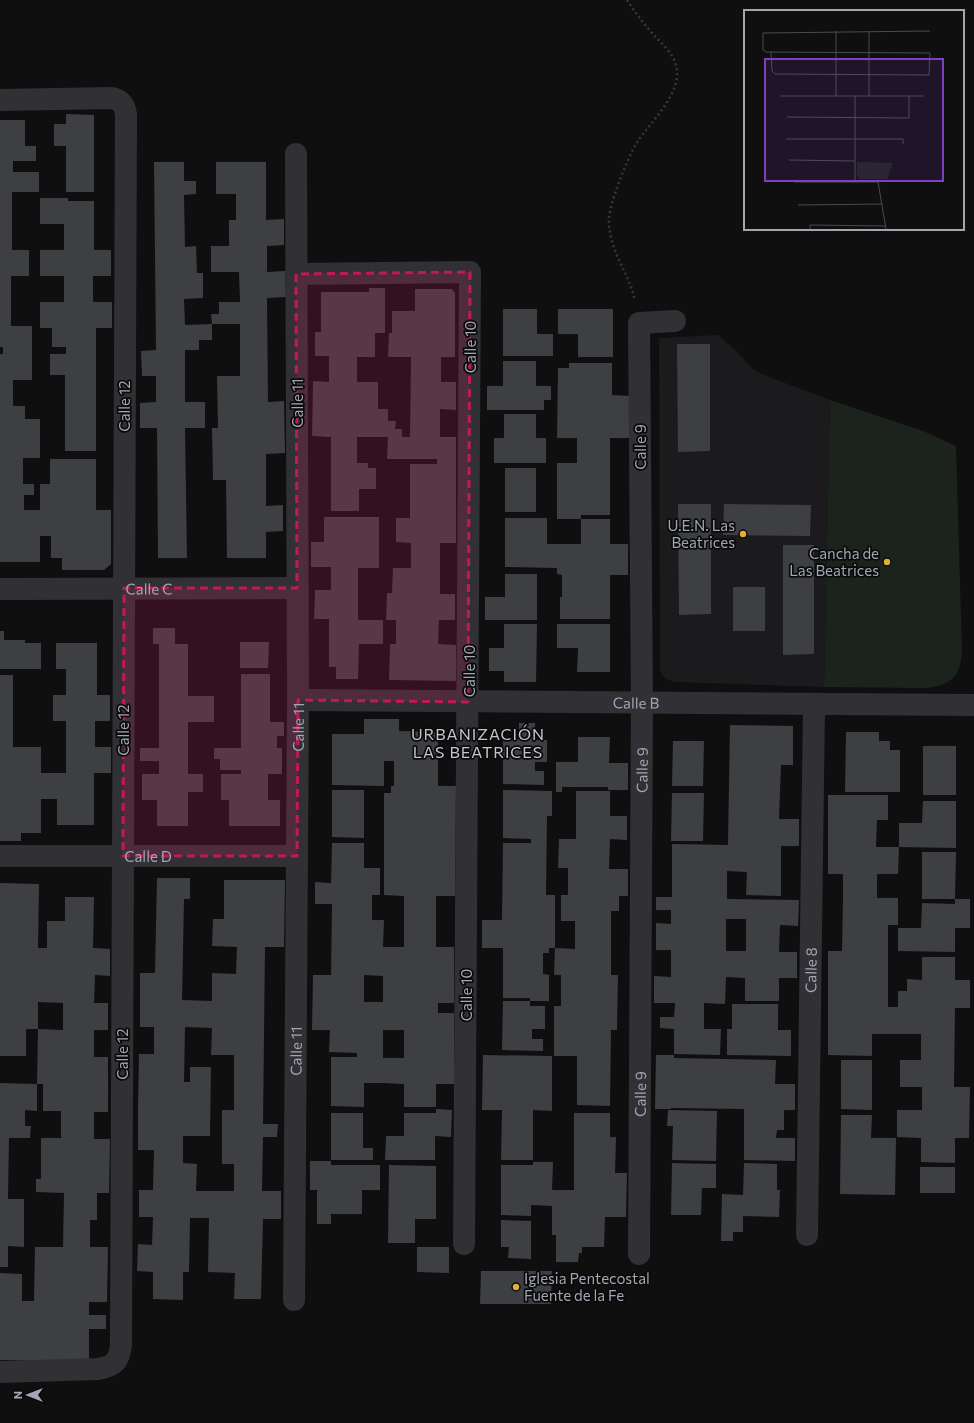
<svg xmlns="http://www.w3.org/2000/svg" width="974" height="1423" font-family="Commissioner,sans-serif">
	<rect width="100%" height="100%" fill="#0f0f10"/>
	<polygon fill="#1b1b1d" points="718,335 736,351 754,370 772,378 830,400 824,687 675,682 666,679 660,672 659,338"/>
	<path fill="#1c231d" d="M830,400L923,431L956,446L962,652C960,677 951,685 926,688L824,687Z"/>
	<g fill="#3e3f43" fill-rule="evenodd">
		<polygon points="66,114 94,115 94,192 66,192 66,146 54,146 54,124 66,124"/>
		<polygon points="0,120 25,120 25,146 36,146 36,161 13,161 13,172 39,172 39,192 12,192 12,250 29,250 29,276 11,276 11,326 32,326 32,380 13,380 13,406 25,406 25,419 40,419 40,458 23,458 23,484 34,484 34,495 24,495 24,510 40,510 40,484 50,484 50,459 96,459 96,510 111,510 111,564 104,570 62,570 62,558 51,558 51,536 40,536 40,562 0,562 0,354 3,354 3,347 0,347"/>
		<polygon points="154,162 184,162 184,181 196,181 196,194 184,195 185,247 196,246 197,273 203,273 203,298 184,299 185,325 212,324 212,340 199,340 199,350 185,350 185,402 205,402 205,428 185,428 187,558 158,558 157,428 140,428 140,403 156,402 156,376 142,376 141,351 156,350"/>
		<polygon points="216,162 266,162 266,220 284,219 284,245 267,246 267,272 285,271 286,297 267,298 268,402 284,401 285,453 266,454 266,506 283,505 283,531 266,532 266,558 227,558 226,480 213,480 212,428 218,428 217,376 240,376 240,324 212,324 211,314 219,314 219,302 240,302 239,272 211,272 211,246 229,246 229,220 236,220 236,194 216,194"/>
		<polygon points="40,198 68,198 68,201 94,201 94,250 111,250 111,276 93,276 93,302 112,302 112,328 96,328 96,451 65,451 65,375 50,375 50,354 66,354 66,347 52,347 52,328 40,328 40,302 64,302 64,276 40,276 40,250 64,250 64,224 40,224"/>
		<polygon points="369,288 385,288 385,333 375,333 375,357 357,357 357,382 378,382 378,409 388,409 388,421 396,421 395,429 402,429 402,437 410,437 411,357 388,357 389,333 392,333 392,311 415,311 415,289 452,289 455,293 455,357 441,357 441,382 456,382 456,410 440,409 440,437 456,437 456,543 440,543 440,594 455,594 455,620 439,620 438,644 456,645 456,681 389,680 390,644 396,644 396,620 386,620 387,593 392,593 393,568 411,568 411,543 396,542 396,518 410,518 410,464 437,464 437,459 387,459 388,437 357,437 357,463 368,463 368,468 376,468 376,489 359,489 359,511 331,511 331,437 312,436 313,381 329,382 329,356 315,356 315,332 321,332 321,292 369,292"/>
		<polygon points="503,309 537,309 537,334 553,334 553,356 503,356"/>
		<polygon points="558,309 613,309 613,357 578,357 578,334 558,334"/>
		<polygon points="677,344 710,344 710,451 678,452"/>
		<polygon points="503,361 536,361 536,386 551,386 551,400 544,400 544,410 487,410 487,386 503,386"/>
		<polygon points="569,363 612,363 612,395 630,396 630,438 610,438 610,515 581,515 581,519 610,519 610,544 628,544 628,575 610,575 610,619 560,619 560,597 562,597 562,575 557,574 557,568 505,567 505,518 547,518 547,544 581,544 581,519 557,519 557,463 577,463 577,438 557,438 558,368 569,368"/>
		<polygon points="504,414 536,414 536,438 546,438 546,463 494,463 494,438 504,438"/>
		<rect x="505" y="468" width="31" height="44"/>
		<polygon points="678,504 711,504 711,614 679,615"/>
		<polygon points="724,504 811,505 810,536 723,535"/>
		<polygon points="324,517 379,517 379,568 358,568 358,620 383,620 383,644 359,644 358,679 336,679 336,667 329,667 329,619 314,619 315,590 331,590 331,567 311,567 311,542 324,542"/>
		<polygon points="783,545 814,545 814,654 783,655"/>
		<polygon points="505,574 537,574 537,620 485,620 485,597 505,597"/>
		<rect x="733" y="587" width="32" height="44"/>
		<polygon points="504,624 537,624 536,682 504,682 504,671 489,671 489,648 504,648"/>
		<polygon points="557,624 610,624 610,672 577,672 578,648 557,648"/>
		<polygon points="153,628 175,628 175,644 188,644 188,696 214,696 214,722 188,722 188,774 203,774 203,792 188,792 188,826 157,826 157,800 142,800 142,774 159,774 159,761 140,761 140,748 159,748 159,644 153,644"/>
		<polygon points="0,631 4,631 4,640 25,640 25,643 41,643 41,669 0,669"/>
		<polygon points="240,642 269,642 268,668 240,668"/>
		<polygon points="56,643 97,643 97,695 110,695 110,721 95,721 95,747 111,747 111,773 94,773 94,825 57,825 57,799 41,799 41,833 21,833 21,841 0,841 0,675 13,675 13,747 41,747 41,773 66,773 66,721 53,721 53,695 66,695 66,669 56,669"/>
		<polygon points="241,674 270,674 270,722 284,722 284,736 277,736 277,748 282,748 282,774 268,774 268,800 280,800 280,826 229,826 229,800 221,800 221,774 241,774 241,770 220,770 220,759 214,759 214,748 241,748"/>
		<path d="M364,719H399V731L438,732V786H456L455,896H436V947H454V1003H438V1013H454V1084H436V1107H404V1084L383,1083H364V1107L331,1106V1057H357V1053L329,1052L330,1030H312L313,975H331L332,904H315V882L331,883L332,843H364V868H380V895H372V920H384L383,947H404V896L384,895V793H391V786H394V761H384V786L332,785V734H364ZM364,975L383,976V1002H364ZM383,1030H404V1058H383Z"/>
		<polygon points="519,723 535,723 535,740 547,740 547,762 535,762 535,771 544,771 544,785 503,784 503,739 519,739"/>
		<path d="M730,725L793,726V765H781L779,819H799V846H781V896L746,895L747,872L727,871V899L799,900L798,926L780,925L779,952H797V978H779V1001H745V978L726,977L725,1004L704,1003V1029H721L720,1055L674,1054V1029L660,1028V1017H674L675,1003H654V976L671,977V950H656V923L671,924V910H656V897H672V844L728,845ZM726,919H746V951H726Z"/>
		<polygon points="846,732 879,732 879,741 890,741 890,750 900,750 900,792 845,792"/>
		<polygon points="578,737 610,737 609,763 628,763 628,790 608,790 608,787 562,787 562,792 556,792 556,762 578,762"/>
		<polygon points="673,741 704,741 703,786 672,786"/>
		<rect x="923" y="746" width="33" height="49"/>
		<polygon points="332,790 364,790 364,838 332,837"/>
		<polygon points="503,790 552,791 552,816 547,816 546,895 555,895 555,948 575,949 575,921 561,921 561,895 568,895 568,868 558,868 559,839 576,839 576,791 610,791 610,816 627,816 627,840 610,839 609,869 628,869 628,896 619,896 619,911 611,911 611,975 618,975 617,1030 611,1030 610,1106 577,1105 577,1056 554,1056 554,1006 561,1006 561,975 554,975 555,948 549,948 549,953 543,953 543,974 549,975 549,1001 530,1001 530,1006 545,1006 545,1029 532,1029 532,1039 543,1039 543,1051 502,1050 503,1001 530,1001 530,998 503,998 503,948 482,948 482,920 502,920 503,843 531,843 531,839 503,838"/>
		<polygon points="672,793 704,793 703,841 671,841"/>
		<polygon points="828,795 888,795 888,820 877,820 876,847 899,847 898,874 877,874 877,898 898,898 898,925 888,925 888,1007 898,1007 898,991 907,991 907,979 922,980 922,957 955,957 955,980 970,980 970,1008 955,1008 954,1087 970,1087 969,1138 955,1138 955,1163 921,1162 921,1138 897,1137 897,1110 922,1110 922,1087 900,1087 900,1060 921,1060 921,1034 872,1034 872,1056 828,1055 828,951 842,951 843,898 843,874 828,874"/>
		<polygon points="923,801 956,801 956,848 899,847 899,823 922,823"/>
		<polygon points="922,852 956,852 955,899 922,899"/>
		<path d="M157,878H190V899H184L182,1000L212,1001V973L236,974L237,947L212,946L213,919H224V880H285L284,947H265L263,1124H278L277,1137H263L262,1191H281V1219H263L261,1299H234L235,1273L208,1272L209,1218H190L189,1272H183V1300L153,1299V1272L137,1271L138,1244L152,1245L153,1217H139V1190H153L154,1150H138V1108L139,1054H154V1027H140V973H155ZM185,1027L212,1028L211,1055H234V1110H222V1164H234V1191H196L197,1164L183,1163V1136H210L211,1067H190V1082H184Z"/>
		<path d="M0,883L39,884L38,948H47V921H65V897H94L93,948L110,949V976L95,975L94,1003H108V1030H94V1057H108V1112H94V1139H110L109,1193H97V1220H90V1247H108L107,1302H89V1315H106V1329H89V1361L0,1360V1273L22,1274V1301H34L35,1247H63L64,1193L36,1192V1179H41V1138H61V1111H43V1084H37V1111L25,1110V1126H31L30,1138H9L8,1199H24V1247L8,1246V1267H0V1083L37,1084L38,1029H26V1056H0ZM38,1002L63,1003V1030L38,1029Z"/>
		<polygon points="955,899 970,899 970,928 955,928 955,952 898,951 898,928 921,928 922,903 955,904"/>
		<polygon points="732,1004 778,1004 778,1030 791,1030 791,1056 727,1055 727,1029 732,1029"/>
		<polygon points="483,1055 552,1056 552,1111 533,1110 533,1160 501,1160 502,1110 482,1110"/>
		<polygon points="656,1055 674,1055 674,1058 776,1060 775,1084 795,1084 795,1110 784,1110 784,1130 777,1130 776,1138 795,1138 795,1161 744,1160 744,1109 671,1108 671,1109 655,1109"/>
		<polygon points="841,1060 872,1060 872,1110 841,1109"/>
		<polygon points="436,1109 452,1110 451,1137 435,1136 435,1160 385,1160 386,1136 404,1136 404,1113 436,1113"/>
		<polygon points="668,1110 717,1111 716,1161 672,1160 673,1126 667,1126"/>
		<polygon points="331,1113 363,1113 363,1148 373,1148 373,1160 331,1160"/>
		<polygon points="574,1113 610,1113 610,1137 616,1137 615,1173 627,1173 626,1217 605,1217 604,1247 582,1247 582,1253 579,1253 578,1262 556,1262 556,1235 552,1235 552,1206 531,1205 531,1216 501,1215 501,1165 533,1165 533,1162 553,1162 552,1190 574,1190"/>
		<polygon points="841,1115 872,1115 871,1138 896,1138 895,1195 840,1194"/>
		<polygon points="310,1161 331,1161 331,1165 380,1165 380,1190 362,1190 362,1214 331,1214 331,1224 317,1224 317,1190 310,1190"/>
		<polygon points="672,1163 716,1164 716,1188 702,1188 701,1215 671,1215"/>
		<polygon points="744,1163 777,1164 777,1190 780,1190 779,1217 743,1216 743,1232 733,1232 733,1241 721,1241 722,1194 743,1195"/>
		<polygon points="389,1165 436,1166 436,1219 415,1219 415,1243 388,1243"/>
		<rect x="920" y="1167" width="35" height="26"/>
		<polygon points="501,1220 531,1221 531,1259 508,1258 509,1247 501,1247"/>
		<polygon points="417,1247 449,1247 449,1273 417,1272"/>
		<polygon points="481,1271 552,1271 551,1304 480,1304"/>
	</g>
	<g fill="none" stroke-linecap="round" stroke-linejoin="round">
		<path stroke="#37383c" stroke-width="2.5" stroke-dasharray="2 3" stroke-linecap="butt" d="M627,0C635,12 643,23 653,34C660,42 671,51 675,62C686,92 650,121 636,144C628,157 610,202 609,218C608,251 629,271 635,301"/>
		<g stroke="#313135" stroke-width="22">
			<path d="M0,100L112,98C121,100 125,105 126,115L121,1345C119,1362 114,1366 98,1369L0,1372"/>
			<polyline points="296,274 470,272 464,1244"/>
			<path id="s1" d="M0,589L297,588"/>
			<path id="s2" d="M298,700L974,705"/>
			<path id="s3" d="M0,856H297"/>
			<path id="s4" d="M807,1235L814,705"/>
			<path id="s5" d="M639,1254L642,703L639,323L675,321"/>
			<path id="s6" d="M294,1300L298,700L296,154"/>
		</g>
	</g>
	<path fill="#c2185b" fill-opacity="0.2" stroke="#c2185b" stroke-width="3" stroke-dasharray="8 5" stroke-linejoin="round" d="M470,272L468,702L298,700L297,856H123L124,588H297L296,274Z"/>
	<g fill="#e2ad36" stroke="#0a0a0b" stroke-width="1.5">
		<circle cx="743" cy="534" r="4"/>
		<circle cx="887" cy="562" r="4"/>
		<circle cx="516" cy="1287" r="4"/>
	</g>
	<g text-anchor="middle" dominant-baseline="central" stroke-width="3.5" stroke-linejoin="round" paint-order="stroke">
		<g font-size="15" fill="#a1a6b0" stroke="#0a0a0b">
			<text transform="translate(470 347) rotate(-90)">Calle 10</text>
			<text transform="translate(297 403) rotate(-90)">Calle 11</text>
			<text transform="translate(124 406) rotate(-90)">Calle 12</text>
			<text transform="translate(640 447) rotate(-90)">Calle 9</text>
			<text stroke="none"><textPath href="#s1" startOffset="149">Calle C</textPath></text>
			<text transform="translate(469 671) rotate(-90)">Calle 10</text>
			<text stroke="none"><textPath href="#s2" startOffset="338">Calle B</textPath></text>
			<text stroke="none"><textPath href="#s6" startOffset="573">Calle 11</textPath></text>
			<text transform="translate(123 730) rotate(-90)">Calle 12</text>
			<text stroke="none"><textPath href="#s5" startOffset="484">Calle 9</textPath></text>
			<text stroke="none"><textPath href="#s3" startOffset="148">Calle D</textPath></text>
			<text stroke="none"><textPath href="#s4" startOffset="265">Calle 8</textPath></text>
			<text transform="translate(466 995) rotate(-90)">Calle 10</text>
			<text stroke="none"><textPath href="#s6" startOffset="249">Calle 11</textPath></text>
			<text transform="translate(122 1054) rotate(-90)">Calle 12</text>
			<text stroke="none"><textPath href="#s5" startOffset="160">Calle 9</textPath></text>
		</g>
		<g font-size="15" fill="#a1a6b0" stroke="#0a0a0b" text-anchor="end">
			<text x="735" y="525">U.E.N. Las<tspan x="735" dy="17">Beatrices</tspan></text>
			<text x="879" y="553">Cancha de<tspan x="879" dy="17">Las Beatrices</tspan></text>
			<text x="524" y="1278" text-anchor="start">Iglesia Pentecostal<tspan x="524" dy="17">Fuente de la Fe</tspan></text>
		</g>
		<g font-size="16" letter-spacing="1" fill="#c2c5cd" stroke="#0a0a0b">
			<text x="478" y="733">URBANIZACIÓN<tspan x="478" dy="18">LAS BEATRICES</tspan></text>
		</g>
	</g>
	<g transform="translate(744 10)">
		<rect width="220" height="220" fill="#0f0f10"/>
		<path d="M113,152L149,153L143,169H117L113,166Z" fill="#1c231d"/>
		<path fill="none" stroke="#494b50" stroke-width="1" d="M92,21V86M125,21V86M27,42L28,61L31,64L185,65L186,43L22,42L19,40V23L186,21M36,86H180M43,107L165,108V86M42,129H159V134M45,150L111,151M50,172H134L142,219M111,172V86M54,195L138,194M66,219V215L142,216"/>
		<path fill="#813ebd" fill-opacity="0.15" stroke="#813ebd" stroke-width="2" d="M21,49H199V171H21Z"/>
		<rect width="220" height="220" fill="none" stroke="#a1a6b0" stroke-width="2"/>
	</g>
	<g transform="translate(28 1395) rotate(270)" stroke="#0a0a0b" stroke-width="3" paint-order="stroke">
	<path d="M0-3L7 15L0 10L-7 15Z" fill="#a1a6b0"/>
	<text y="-6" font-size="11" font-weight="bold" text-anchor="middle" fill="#a1a6b0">N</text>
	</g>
</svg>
